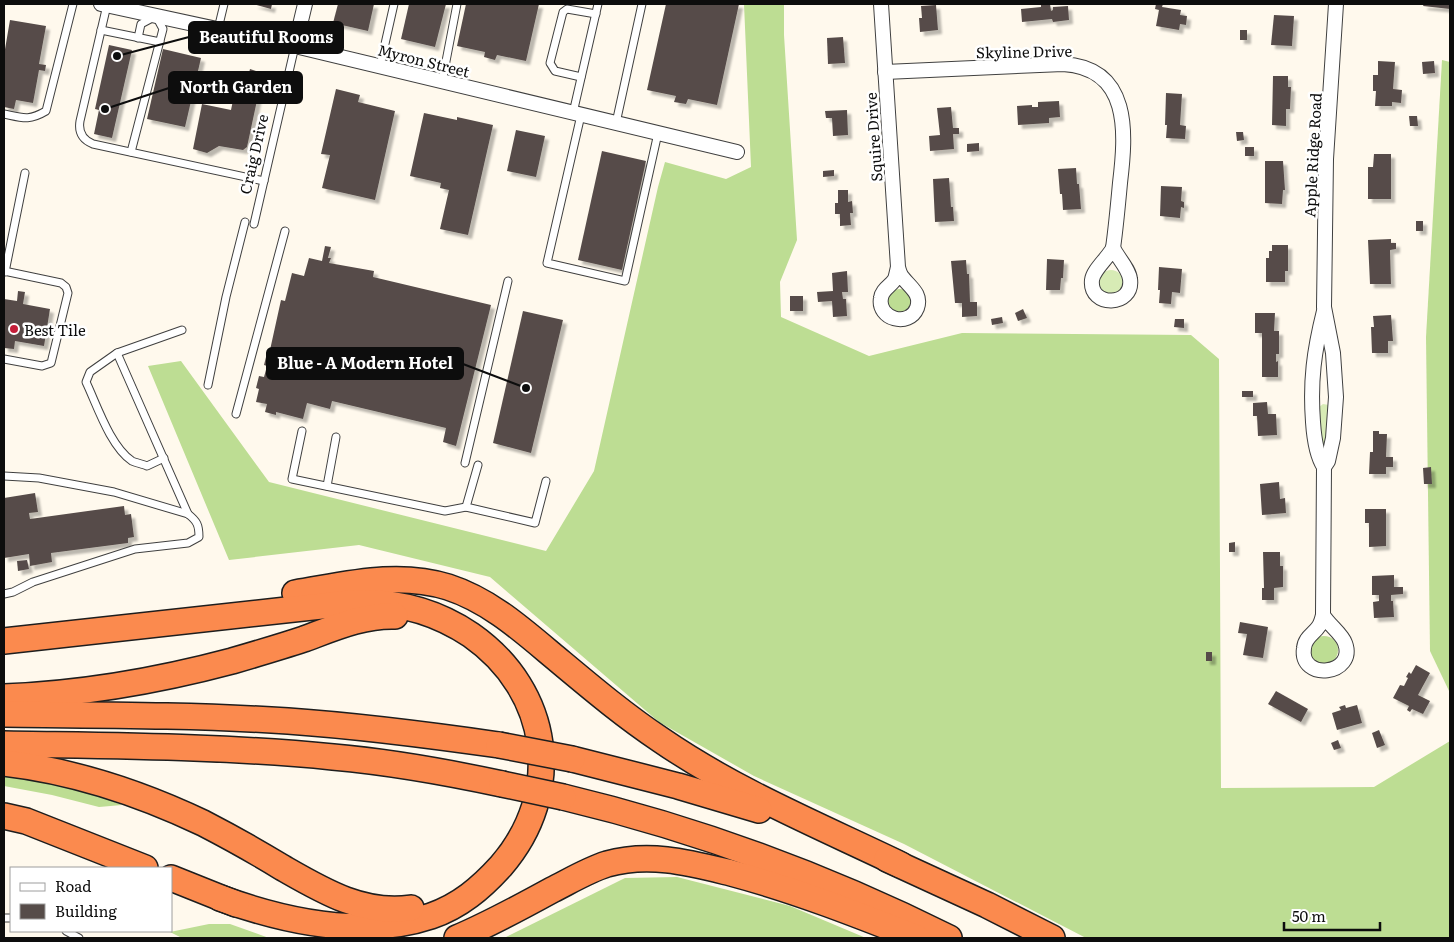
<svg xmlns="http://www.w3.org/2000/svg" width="1454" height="942" font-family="Literata,serif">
	<defs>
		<filter id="shadow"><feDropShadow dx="4" dy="4" stdDeviation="1" flood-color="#0004"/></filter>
	</defs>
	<rect width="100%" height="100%" fill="#fff9ed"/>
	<g fill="#d7ebb5">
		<circle cx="1111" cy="282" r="12"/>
		<polygon points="1323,404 1329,405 1328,451 1322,451 1318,410 1319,407"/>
	</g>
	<g fill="#bddd93">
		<polygon points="744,4 784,4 784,35 797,240 780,282 781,317 869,356 962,333 1191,335 1219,359 1221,788 1374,787 1450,741 1450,938 1086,938 904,844 754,776 659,722 490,577 359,545 229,560 148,366 181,361 269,482 546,551 594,471 658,187 665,162 726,179 751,167"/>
		<polygon points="1442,60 1450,62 1450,693 1430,651 1426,337"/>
		<circle cx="900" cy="301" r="12"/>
		<circle cx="1324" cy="650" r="14"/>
		<polygon points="4,772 89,792 122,805 99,807 52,795 4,786"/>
		<polygon points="677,877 790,906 866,938 504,938 625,878"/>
		<polygon points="209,924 230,924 269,938 182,938 170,932"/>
	</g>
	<g fill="#564c49" filter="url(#shadow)">
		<polygon points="253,4 272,4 271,9"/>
		<polygon points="338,4 374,4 368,31 333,23"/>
		<polygon points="409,4 446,4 435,47 401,39"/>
		<polygon points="466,4 539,4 526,61 497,55 495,60 484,57 485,52 457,46"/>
		<polygon points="666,4 739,4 717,105 688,99 686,104 674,102 676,96 647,90"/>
		<polygon points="1041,4 1050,4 1051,11 1053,10 1053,7 1068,6 1069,20 1053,22 1052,19 1022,22 1021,9 1041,7"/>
		<polygon points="1156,4 1163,4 1162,7 1181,10 1180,15 1187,16 1186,25 1180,24 1179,30 1156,26 1159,10 1155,9"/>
		<polygon points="1424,4 1450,4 1450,9 1423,6"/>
		<polygon points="936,5 938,30 920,32 919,18 922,18 921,6"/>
		<polygon points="1274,15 1294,16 1292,46 1271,45"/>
		<polygon points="10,20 46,26 39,64 46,65 45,71 39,70 33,103 16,100 14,109 4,107 5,99 4,99 4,55"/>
		<rect x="1240" y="30" width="7" height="10"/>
		<polygon points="843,37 845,63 828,64 827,38"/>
		<polygon points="109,45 132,50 112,138 94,134 99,110 95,109"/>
		<polygon points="163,49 201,58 185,127 147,119"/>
		<polygon points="1378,61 1395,62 1393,89 1402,90 1401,103 1392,102 1392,106 1375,106 1376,91 1373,91 1373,75 1378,75"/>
		<polygon points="1434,61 1435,73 1423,74 1422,62"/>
		<polygon points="250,69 256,71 255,75 262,77 247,147 243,150 219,146 207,153 193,149 202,104 231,110 239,71 249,73"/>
		<polygon points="1273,76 1288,76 1288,87 1291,87 1290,109 1286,109 1286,126 1272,125"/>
		<polygon points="336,89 360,95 358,102 395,111 375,200 322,188 330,155 321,154"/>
		<polygon points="1166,93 1182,94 1180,125 1186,126 1185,139 1166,138 1167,125 1165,125"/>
		<polygon points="1059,101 1060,117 1049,118 1049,123 1018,125 1017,106 1032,105 1032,107 1038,107 1038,102"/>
		<polygon points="951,107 953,128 959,128 959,134 953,134 954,149 930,151 929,136 940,135 937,108"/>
		<polygon points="847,110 848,135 833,136 832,118 826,118 825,111"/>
		<polygon points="424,113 457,120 457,117 493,125 468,235 440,229 449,190 440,188 441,183 410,176"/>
		<polygon points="1409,116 1417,116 1418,126 1410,126"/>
		<polygon points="516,130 545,136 536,177 507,171"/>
		<polygon points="1236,132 1243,132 1244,140 1237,141"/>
		<polygon points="979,143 979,151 967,152 967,144"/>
		<rect x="1245" y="147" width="9" height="9"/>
		<polygon points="602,151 646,161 622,270 578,260"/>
		<polygon points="1374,154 1391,154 1391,199 1368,199 1368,167 1373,167"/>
		<polygon points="1265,161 1283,161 1285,190 1283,190 1282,204 1265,203"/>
		<polygon points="1076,168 1077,184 1079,184 1081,209 1063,210 1062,194 1060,194 1058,169"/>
		<polygon points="834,170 834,176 823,177 823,171"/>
		<polygon points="949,178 951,207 953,207 954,221 935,222 933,179"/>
		<polygon points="1161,186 1182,187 1181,201 1184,202 1184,208 1181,207 1180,218 1160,216"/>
		<polygon points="838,190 848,190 848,202 852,201 853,213 850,213 851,225 840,226 840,214 835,214 835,203 838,203"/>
		<rect x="1416" y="221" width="7" height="10"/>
		<polygon points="1391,239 1391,243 1396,243 1396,249 1390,250 1391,284 1370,284 1368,240"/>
		<polygon points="1272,245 1288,245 1288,271 1285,271 1285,282 1266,282 1266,258 1269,258 1269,251 1272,251"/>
		<polygon points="325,246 331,247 328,258 331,258 329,263 374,271 373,277 491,305 456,446 443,442 446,428 332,401 330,409 307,403 303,419 276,412 276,415 265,412 267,404 256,402 259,389 256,388 259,376 264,377 267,366 264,365 268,349 270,350 281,300 285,301 292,273 304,276 309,258 322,261"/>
		<polygon points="1047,259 1064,260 1063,278 1061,278 1060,290 1046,290"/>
		<polygon points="966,260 967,274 969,274 970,302 977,302 977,316 962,317 962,303 955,303 951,261"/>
		<polygon points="1159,267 1182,269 1180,293 1172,292 1171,304 1159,303 1160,290 1158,290"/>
		<polygon points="847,271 848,292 842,292 843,299 846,299 847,316 833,317 832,301 818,302 817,292 833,291 832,273"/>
		<polygon points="18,291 25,292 23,304 50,309 44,346 15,341 14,349 4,348 4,299 17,301"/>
		<rect x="790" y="296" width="13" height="15"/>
		<polygon points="1023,309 1027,318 1018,321 1015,313"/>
		<polygon points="523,311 563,320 531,453 493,443"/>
		<polygon points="1255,313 1275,313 1274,331 1279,331 1279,354 1276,354 1276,362 1278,361 1278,377 1262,377 1262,333 1255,333"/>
		<polygon points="1391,315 1393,341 1388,341 1388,353 1372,353 1371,327 1374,327 1373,316"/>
		<polygon points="1002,317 1003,323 992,325 991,319"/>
		<polygon points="1175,319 1184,319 1184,328 1174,327"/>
		<rect x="1242" y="391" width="11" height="6"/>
		<polygon points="1267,402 1268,414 1276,414 1277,435 1258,436 1257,416 1253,416 1253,403"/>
		<polygon points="1373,431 1379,431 1379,434 1387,434 1386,457 1393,457 1393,467 1386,467 1386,474 1369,474 1370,452 1373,452"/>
		<polygon points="1431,467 1432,484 1424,484 1423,468"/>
		<polygon points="1279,482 1280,499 1285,498 1286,513 1262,515 1260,484"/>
		<polygon points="35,493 38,512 29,513 30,519 124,506 125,515 131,514 134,537 128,538 128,543 51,553 52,562 30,566 29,554 4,558 4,498"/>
		<polygon points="1365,509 1386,509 1386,546 1369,547 1369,523 1365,523"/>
		<polygon points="1235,542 1235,552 1229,552 1229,543"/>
		<polygon points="1263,552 1280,552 1280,566 1283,566 1283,587 1274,588 1274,600 1262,600 1262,588 1264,588"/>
		<polygon points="27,560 29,569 18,571 17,561"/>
		<polygon points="1394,575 1394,587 1403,587 1403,594 1391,595 1391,601 1393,601 1394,617 1374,618 1373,602 1379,601 1379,595 1372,595 1372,576"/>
		<polygon points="1240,622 1268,627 1263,658 1243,655 1247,634 1238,633"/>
		<rect x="1206" y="652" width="6" height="9"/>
		<polygon points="1416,665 1430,673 1418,695 1430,701 1423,714 1412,709 1410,712 1407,710 1409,706 1393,698 1400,685 1404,686 1408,678 1406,677 1409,672 1411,674"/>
		<polygon points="1276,691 1308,709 1301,722 1268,704"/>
		<polygon points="1345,705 1346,708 1357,705 1362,723 1337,730 1332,713 1341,710 1339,707"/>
		<polygon points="1379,730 1385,745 1377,748 1372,733"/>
		<polygon points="1338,740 1341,748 1334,750 1331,743"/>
	</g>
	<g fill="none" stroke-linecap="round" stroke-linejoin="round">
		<defs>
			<g id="service">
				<path d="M107,5L80,121C78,133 83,140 93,144L264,181"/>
				<polyline points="218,29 224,4"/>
				<polyline points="101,30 160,42"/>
				<polyline points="380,66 394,4"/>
				<polyline points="581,77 555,71 550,63 563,12 567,9 596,14"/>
				<polyline points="442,82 457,4"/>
				<polyline points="573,113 598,4"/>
				<path d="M4,114C23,118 29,121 46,111L73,4"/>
				<polyline points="581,115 547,263 625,281 658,133"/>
				<polyline points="616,123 642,4"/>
				<polyline points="131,152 163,29 156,16 141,24 138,38"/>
				<polyline points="254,224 295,46"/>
				<polyline points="4,271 61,283 66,287 68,293 51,363 42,366 4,359"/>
				<polyline points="5,272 25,173"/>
				<polyline points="182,330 117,353 188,514"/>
				<path d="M117,353L90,372L86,382C97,405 110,446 132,461C136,463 143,464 147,466L164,458"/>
				<polyline points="208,385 226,297 245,222"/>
				<polyline points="236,414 285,231"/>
				<polyline points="302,431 292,479 445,511 466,507"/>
				<polyline points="465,463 508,281"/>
				<polyline points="478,465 466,507 535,523 546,481"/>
				<path d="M4,476L39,478L114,492L188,514C197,521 199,525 199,537L188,543L135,549L33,582L13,592L4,594"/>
				<polyline points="327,486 336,437"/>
				<polyline points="4,918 11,918"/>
				<polyline points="66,931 79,938"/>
			</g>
			<g id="minor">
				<polyline points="101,4 295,46 737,152"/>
				<path d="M881,4L898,267C899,271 900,275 903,278C910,287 922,294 917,308C909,328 877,319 881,298C882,289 891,286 895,279C896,276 897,271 898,267"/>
				<polyline points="295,46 305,4"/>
				<path d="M885,72L1063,64C1131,68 1126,133 1120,183C1118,205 1116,227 1113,248"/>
				<path d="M1113,248C1118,258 1129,269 1130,279C1134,307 1089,308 1092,280C1093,270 1108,258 1113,248Z"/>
				<polyline points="1324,467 1328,461 1333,438 1336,397 1333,353 1324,307 1326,159 1336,4"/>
				<path d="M1323,615L1324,467C1316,455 1314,437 1313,422C1310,381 1314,351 1324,311"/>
				<path d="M1323,615C1329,625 1342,634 1345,643C1357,675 1299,682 1304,648C1305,637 1314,634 1319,626C1321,623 1322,619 1323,615Z"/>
			</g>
			<g id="motorway">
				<path d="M295,593C345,585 397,571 448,587C488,600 519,627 551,654C587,684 622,714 661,740C735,791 820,826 901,865"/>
				<path d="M4,641L349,603C393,600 434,610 471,635C551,691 565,792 501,866C481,888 460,906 431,916C363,939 286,922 220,898"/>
				<path d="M4,697C81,694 157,681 232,661C256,654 280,647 304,639C334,628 363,615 395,616"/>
				<path d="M4,714C99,715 194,715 288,721C359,726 429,735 499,745"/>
				<path d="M4,744C114,746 224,746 333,757C390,762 446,772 502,784"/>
				<polyline points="572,759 678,786 759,810"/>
				<path d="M4,763C73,771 140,793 203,823C230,837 257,852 283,868C323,891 363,915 411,908"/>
				<path d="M563,797C697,829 827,877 949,938"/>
				<polyline points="4,816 26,821 145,868"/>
				<polyline points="887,859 987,905 1052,938"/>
				<polyline points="171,878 236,904"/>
				<path d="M457,938C490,924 521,907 552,890C570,881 588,870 607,864C650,852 690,863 731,873C795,890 856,914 917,938"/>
			</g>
		</defs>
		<use href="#service" stroke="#404040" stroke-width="9"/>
		<use href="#minor" stroke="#404040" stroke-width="16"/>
		<use href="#motorway" stroke="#1e1e1e" stroke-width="28"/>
		<use href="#service" stroke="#fff" stroke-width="7"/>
		<use href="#minor" stroke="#fff" stroke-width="14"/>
		<use href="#motorway" stroke="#fb8a4e" stroke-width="25"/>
		<defs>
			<g id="motorway-bridge">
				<polyline points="499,745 572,759"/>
				<polyline points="502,784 563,797"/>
			</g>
		</defs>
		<use href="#motorway-bridge" stroke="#1e1e1e" stroke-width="28" stroke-linecap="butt"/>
		<use href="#motorway-bridge" stroke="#fb8a4e" stroke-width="25"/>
	</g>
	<circle fill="#c41e39" stroke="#fff" stroke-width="2" cx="14" cy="329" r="5"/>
	<g text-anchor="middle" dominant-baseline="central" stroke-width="5" stroke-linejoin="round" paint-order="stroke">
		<g font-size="15" fill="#0d0d0d" stroke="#fff">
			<text transform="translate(1024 51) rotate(-1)">Skyline Drive</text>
			<text transform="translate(424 60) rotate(14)">Myron Street</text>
			<text transform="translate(873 137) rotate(-94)">Squire Drive</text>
			<text transform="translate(253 154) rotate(-77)">Craig Drive</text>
			<text transform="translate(1312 155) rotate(-87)">Apple Ridge Road</text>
		</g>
		<g font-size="15" fill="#0d0d0d" stroke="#fff" text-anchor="start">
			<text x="24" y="329">Best Tile</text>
		</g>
	</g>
	<path fill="none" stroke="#0d0d0d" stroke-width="2" d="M117 56L189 37M105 109L169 88M526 388L463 364"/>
	<g fill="#0d0d0d" stroke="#fff" stroke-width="2">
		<circle cx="117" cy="56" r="5"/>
		<circle cx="105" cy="109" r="5"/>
		<circle cx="526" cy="388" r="5"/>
	</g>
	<g fill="#0d0d0d" stroke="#0d0d0d" stroke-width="2">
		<rect x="189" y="22" width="154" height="31" rx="5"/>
		<rect x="169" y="72" width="133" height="31" rx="5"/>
		<rect x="267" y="348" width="196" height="31" rx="5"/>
	</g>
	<g font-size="16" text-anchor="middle" font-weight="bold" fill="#fff">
		<text x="266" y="43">Beautiful Rooms</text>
		<text x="236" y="93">North Garden</text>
		<text x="365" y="369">Blue - A Modern Hotel</text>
	</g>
	<rect width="1454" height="942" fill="none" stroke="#0d0d0d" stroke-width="10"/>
	<rect x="10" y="867" width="162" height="65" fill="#ffffff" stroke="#9e9e9e"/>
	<rect x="20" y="883" width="25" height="8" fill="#ffffff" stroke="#9e9e9e"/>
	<text x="55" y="892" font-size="15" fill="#0d0d0d">Road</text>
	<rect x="20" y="904" width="25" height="15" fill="#564c49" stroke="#9e9e9e"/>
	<text x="55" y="917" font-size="15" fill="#0d0d0d">Building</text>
	<path d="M1284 922v8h96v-8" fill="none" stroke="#0d0d0d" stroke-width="2.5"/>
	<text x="1292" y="922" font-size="15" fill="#0d0d0d" stroke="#ffffff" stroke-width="4" paint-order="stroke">50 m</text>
</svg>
